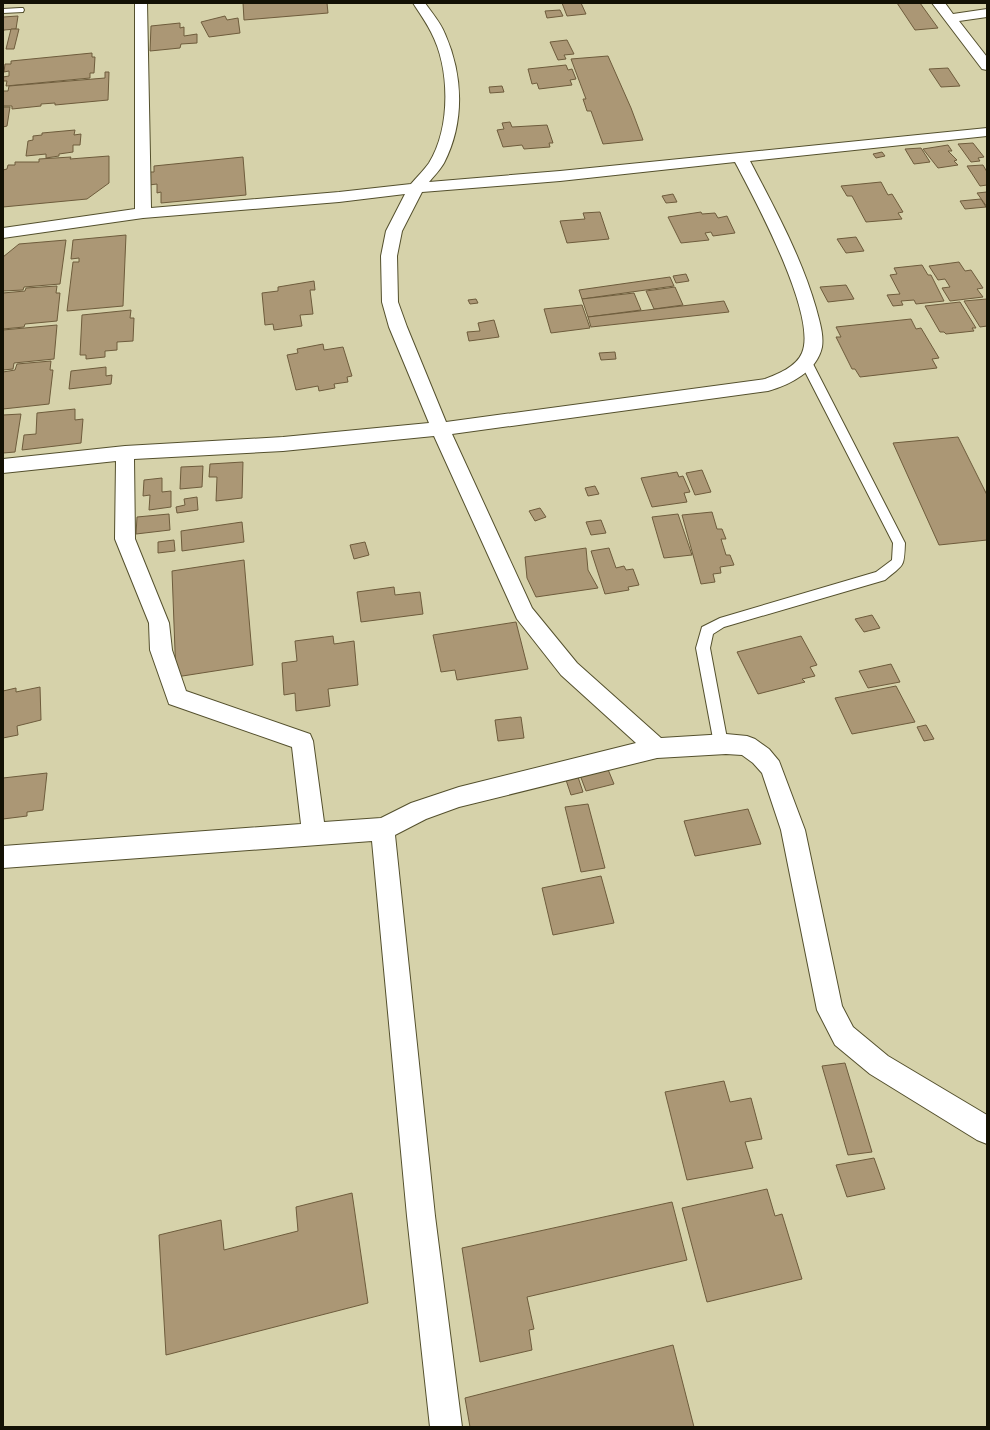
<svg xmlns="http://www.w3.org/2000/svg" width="990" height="1430" font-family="'DejaVu Sans',sans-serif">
	<rect width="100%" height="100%" fill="#d6d2aa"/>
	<g fill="#ab9775" stroke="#6e5c3c">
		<polygon points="243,3 327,3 328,13 244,20"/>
		<polygon points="562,3 581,3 586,14 567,16"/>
		<polygon points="897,3 920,3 938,28 915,30"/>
		<polygon points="560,10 563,16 547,18 545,11"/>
		<polygon points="18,16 16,29 4,30 3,32 3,17"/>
		<polygon points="225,16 227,20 238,18 240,33 209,37 201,22"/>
		<polygon points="180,23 180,28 184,27 184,36 197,34 197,43 181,44 180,48 150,51 151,26"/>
		<polygon points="11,29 19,29 14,49 6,49"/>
		<polygon points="567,40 574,54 564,55 566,59 558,60 550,42"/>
		<polygon points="92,53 92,57 95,57 94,73 90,73 90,78 6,86 7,81 3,81 3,77 9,76 9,71 4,72 5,64 11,64 11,61"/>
		<polygon points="608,56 631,108 643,140 603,144 591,111 587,111 583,99 586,99 571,59"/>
		<polygon points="566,65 568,70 572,69 576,79 570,80 572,85 539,89 537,83 532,84 528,69"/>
		<polygon points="948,68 960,86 941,87 929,69"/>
		<polygon points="105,72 109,72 108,100 55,105 55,103 41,104 41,106 12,109 12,106 3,106 3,91 8,91 9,86 105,78"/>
		<polygon points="502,86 504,92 490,93 489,87"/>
		<polygon points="3,107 10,107 7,126 3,127"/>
		<polygon points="510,122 512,127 547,125 553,143 549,143 550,147 524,149 522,145 503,147 497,130 504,129 502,123"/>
		<polygon points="75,130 74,135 81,134 80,145 73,145 73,152 59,154 59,156 46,158 46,154 26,156 28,141 33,140 33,136 42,135 42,133"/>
		<polygon points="973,143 984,157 978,158 980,161 971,162 958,144"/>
		<polygon points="948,145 952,151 948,151 957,160 954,161 958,165 938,168 923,149"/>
		<polygon points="921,148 930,162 914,164 905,149"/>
		<polygon points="882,152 885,156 876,158 873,154"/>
		<polygon points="109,156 109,183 87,199 3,207 3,170 7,169 8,165 15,165 15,162 39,162 39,159 71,157 70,159"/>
		<polygon points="243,157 246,195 161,203 161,192 157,193 157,184 149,185 150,172 154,172 154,166"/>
		<polygon points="983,165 987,172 987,185 980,186 967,166"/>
		<polygon points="881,182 888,195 892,194 903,212 898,213 902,219 866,222 852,196 847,196 841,186"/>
		<polygon points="987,192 987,207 977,193"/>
		<polygon points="673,194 677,202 666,203 662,196"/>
		<polygon points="981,199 986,207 965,209 960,201"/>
		<polygon points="600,212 609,239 567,243 560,221 585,219 583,213"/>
		<polygon points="701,212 702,214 715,213 718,218 727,216 735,233 713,236 711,232 705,233 709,240 681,243 668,217"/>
		<polygon points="126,235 123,306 67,311 73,262 79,262 79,258 71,259 73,240"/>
		<polygon points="856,237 864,251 846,253 837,239"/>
		<polygon points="66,240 60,284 24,287 23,290 3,291 3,257 19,244"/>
		<polygon points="959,262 965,271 971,270 983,288 977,289 983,297 950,301 942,288 950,287 945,279 938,280 929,266"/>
		<polygon points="922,265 928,275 931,275 944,301 916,304 914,300 901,301 903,305 893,306 887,295 900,294 890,275 897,274 894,268"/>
		<polygon points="686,274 689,281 676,283 673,276"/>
		<polygon points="670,277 674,286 582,299 579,290"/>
		<polygon points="314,281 315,290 310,290 313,314 300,315 302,326 274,330 273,324 265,325 262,293 278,291 278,287"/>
		<polygon points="846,285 854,299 828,302 820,287"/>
		<polygon points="57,286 56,293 60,293 57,321 25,324 24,327 3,329 3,293 25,291 26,288"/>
		<polygon points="675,287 683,305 654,309 646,291"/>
		<polygon points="634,293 641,310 588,317 582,299"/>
		<polygon points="476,299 478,303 470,304 468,300"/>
		<polygon points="987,299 987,326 980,327 964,301"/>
		<polygon points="724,301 729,312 591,327 588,317"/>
		<polygon points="960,302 976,328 972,328 974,331 946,334 944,332 940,332 925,306"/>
		<polygon points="582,305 590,328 551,333 544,309"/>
		<polygon points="131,310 130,318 134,318 133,341 117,342 117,350 105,351 105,357 86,359 86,355 80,355 82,315"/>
		<polygon points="911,319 916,329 921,328 939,358 932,359 937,368 860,377 855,369 852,369 836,337 841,337 836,327"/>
		<polygon points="494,320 499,337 469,341 467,332 480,331 478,323"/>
		<polygon points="57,325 54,359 14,363 13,369 3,370 3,330"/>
		<polygon points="323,344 324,350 343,347 352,376 347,377 348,382 334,384 335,388 319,391 318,386 296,390 287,355 298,353 297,349"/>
		<polygon points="615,352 616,359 601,360 599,353"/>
		<polygon points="51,361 50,370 53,370 49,404 3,409 3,372 15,370 17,364"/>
		<polygon points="106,367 106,376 112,375 111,384 69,389 71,371"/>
		<polygon points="75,409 75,420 83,419 81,443 22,450 24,435 36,434 37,413"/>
		<polygon points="21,414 15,452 3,453 3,415"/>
		<polygon points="958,437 987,495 987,540 939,545 893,443"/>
		<polygon points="243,462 242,498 216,501 217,477 209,477 210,464"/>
		<polygon points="203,466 202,487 180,489 181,467"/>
		<polygon points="702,470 711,492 695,495 686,473"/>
		<polygon points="677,472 679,477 683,476 690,492 684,493 687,502 652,507 641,478"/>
		<polygon points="162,478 162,492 171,491 171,507 149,510 150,495 143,496 144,480"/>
		<polygon points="595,486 599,494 588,496 585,488"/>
		<polygon points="197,497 198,510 177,513 176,507 185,505 184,499"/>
		<polygon points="540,508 546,517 535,521 529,511"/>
		<polygon points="712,512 717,529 722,529 726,539 721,539 726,555 730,555 734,565 720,567 721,573 713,574 715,582 701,584 682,515"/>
		<polygon points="169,514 170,530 136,534 137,517"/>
		<polygon points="678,514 692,555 664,558 652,517"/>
		<polygon points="601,520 606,533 591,535 586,522"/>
		<polygon points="242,522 244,542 182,551 181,531"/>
		<polygon points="174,540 175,551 158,553 158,542"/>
		<polygon points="365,542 369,555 354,559 350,545"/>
		<polygon points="586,548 588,570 598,588 536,597 527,578 525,557"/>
		<polygon points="609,548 616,568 624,566 626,570 633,569 639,585 628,587 629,590 605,594 591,551"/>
		<polygon points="244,560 253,665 176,677 172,571"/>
		<polygon points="394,587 395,595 420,592 423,614 361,622 357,592"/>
		<polygon points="872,615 880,628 864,632 855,619"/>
		<polygon points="516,622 528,669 457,680 455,670 441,672 433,635"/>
		<polygon points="333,636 334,644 354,641 358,685 328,689 330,706 296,711 295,693 284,695 282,663 297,661 295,641"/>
		<polygon points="801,636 817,665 810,667 815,676 802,679 805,682 758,694 737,652"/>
		<polygon points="891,664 900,682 868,688 859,671"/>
		<polygon points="896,686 915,722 852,734 835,698"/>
		<polygon points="40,687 41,720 17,726 18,735 3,738 3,691 16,688 16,692"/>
		<polygon points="521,717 524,738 498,741 495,720"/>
		<polygon points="926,725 934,739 924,741 917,727"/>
		<polygon points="607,767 614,784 586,791 580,775"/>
		<polygon points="47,773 43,810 27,812 27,816 3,819 3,778"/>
		<polygon points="578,777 583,792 571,795 566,780"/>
		<polygon points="588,804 605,868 581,872 565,807"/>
		<polygon points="748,809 761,844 695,856 684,821"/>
		<polygon points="601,876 614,923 553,935 542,888"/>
		<polygon points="845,1063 872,1152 848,1155 822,1066"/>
		<polygon points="724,1081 730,1102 751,1098 762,1139 745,1142 753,1168 687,1180 665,1092"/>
		<polygon points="874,1158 885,1189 847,1197 836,1165"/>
		<polygon points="767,1189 775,1216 782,1214 802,1279 707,1302 682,1208"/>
		<polygon points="352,1193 368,1303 166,1355 159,1235 221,1220 224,1250 298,1231 296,1207"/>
		<polygon points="672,1202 687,1260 527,1297 534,1329 529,1330 532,1350 480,1362 462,1248"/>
		<polygon points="673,1345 694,1427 470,1427 465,1398"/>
	</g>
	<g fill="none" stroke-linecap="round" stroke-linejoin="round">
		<defs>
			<g id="service">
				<polygon points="20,8 23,8 24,10 23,12 3,13 3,9"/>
				<path d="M806,358L810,359L812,362L905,543C904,568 904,564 885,580L724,627L713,634L710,648L728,744L726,748L721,750L716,748L714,744L696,648L702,627L720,618L876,572L892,560L893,543L800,362L802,359Z"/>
			</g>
			<g id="minor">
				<path d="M135,3H147L151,208L339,192L411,184C417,177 424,170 429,163C451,127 450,68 431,32C426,22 419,12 413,3H425C432,13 441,23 445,34C463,75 465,122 444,163C440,170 434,176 429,182L560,171L987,128V136L750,161C775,209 801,256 816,308C819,320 824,334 822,347C817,371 790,385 768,391L452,434L532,608L577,663L661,738L726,734L747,736L755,739L769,749L779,761L805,830L842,1006L853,1027L888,1056L987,1115V1144L977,1140L870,1074L835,1045L817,1010L781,830L762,773L753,763L742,755L726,754L657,758L459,807L426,819L395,835L435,1216L462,1427H430L407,1216L372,841L3,868V846L301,824L292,747L169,704L150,650L149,623L115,539L116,461L3,473V459L125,446L283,437L429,423L389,327L382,302L381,256L386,231L405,194L339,202L143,218L3,238V228L135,209ZM735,162C754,198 818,316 802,353C796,367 778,374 765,379L446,422L407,327L398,302L397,256L402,231L422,192L560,181ZM434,436L517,619L561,675L636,743L459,787L411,803L381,818L324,822L313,741L310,734L186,691L172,650L169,623L135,539L134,459L283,451Z"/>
				<polygon points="932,3 945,3 953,14 987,9 987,17 959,21 987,57 987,70 982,69"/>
			</g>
		</defs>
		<use href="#service" stroke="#54502d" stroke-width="2"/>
		<use href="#minor" stroke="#54502d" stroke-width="2"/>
		<use href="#service" fill="#fff" fill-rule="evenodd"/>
		<use href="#minor" fill="#fff" fill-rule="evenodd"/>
	</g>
	<rect width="990" height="1430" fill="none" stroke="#131104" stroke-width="8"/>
</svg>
